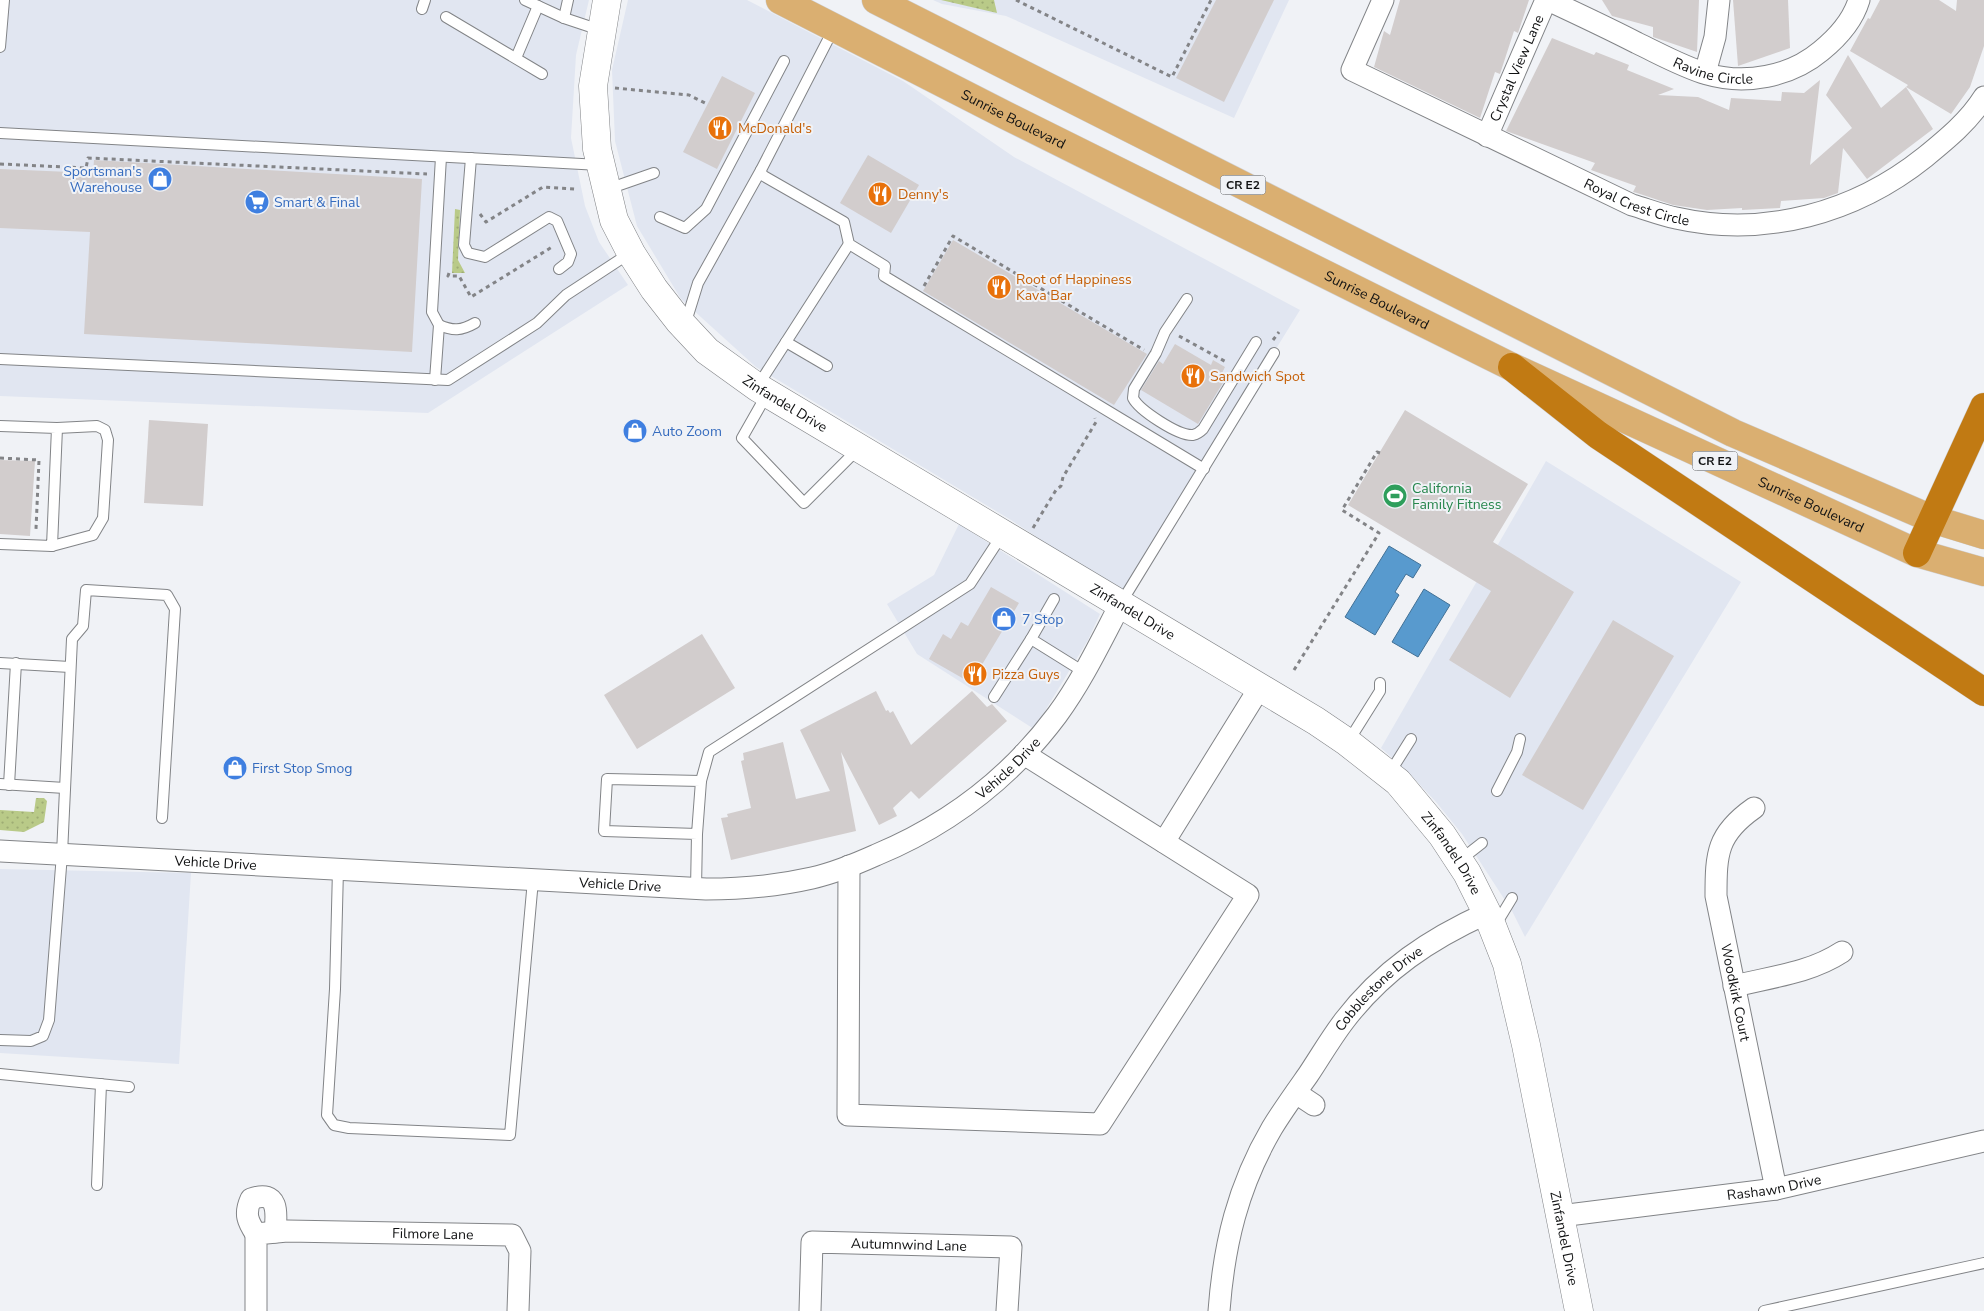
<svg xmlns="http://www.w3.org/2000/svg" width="1984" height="1311" font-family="'Nunito Sans',sans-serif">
	<defs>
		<pattern id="grass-dots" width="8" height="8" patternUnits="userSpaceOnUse" patternTransform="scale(1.25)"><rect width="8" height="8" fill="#b9ca88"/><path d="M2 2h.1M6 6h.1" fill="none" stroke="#9eac74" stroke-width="1.8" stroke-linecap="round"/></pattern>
	</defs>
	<rect width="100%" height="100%" fill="#f0f2f6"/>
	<g fill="#e1e6f1">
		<polygon points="0,0 589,0 576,55 571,138 585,206 599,242 628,285 428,413 0,396"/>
		<polygon points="628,0 747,0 903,81 1014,157 1300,310 1124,595 1011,520 756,367 681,299 637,226 615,141 612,70"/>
		<polygon points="933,0 1289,0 1234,118 1006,16 942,4"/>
		<polygon points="1546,461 1741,582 1525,937 1512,911 1462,834 1436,802 1407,771 1381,748"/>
		<polygon points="959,524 1100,614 1088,640 1034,729 917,654 887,604 934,575"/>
		<polygon points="0,869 191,873 179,1064 0,1053"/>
	</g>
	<g fill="url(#grass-dots)">
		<polygon points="941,0 994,0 997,13"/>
		<polygon points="455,209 460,210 458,260 465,273 452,273"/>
		<polygon points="36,798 44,798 47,801 44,822 24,832 0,830 0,810 34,812"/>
	</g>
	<g fill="#589ace" stroke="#427196">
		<polygon points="1389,546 1421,565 1413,578 1406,574 1395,592 1399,595 1375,635 1345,617"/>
		<polygon points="1424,589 1450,605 1418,657 1392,642"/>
	</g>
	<g fill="#d2cdcd">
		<polygon points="1216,0 1274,0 1224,102 1176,78"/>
		<polygon points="1400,0 1529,0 1518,33 1514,31 1500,74 1495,72 1480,118 1374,67 1384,31 1390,35"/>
		<polygon points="1602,0 1699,0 1697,52 1653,37 1653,27 1612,16"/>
		<polygon points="1733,0 1788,0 1790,48 1738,66"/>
		<polygon points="1880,0 1939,0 1956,11 1957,0 1984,0 1984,46 1970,87 1951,114 1906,87 1908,85 1850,51 1868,18 1870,19"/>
		<polygon points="1552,38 1594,55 1596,52 1629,65 1627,70 1674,89 1658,95 1698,97 1729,110 1731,98 1781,101 1782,92 1804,93 1820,80 1810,165 1852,128 1826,95 1848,55 1881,108 1906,87 1933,129 1867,179 1843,148 1838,193 1824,198 1781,201 1780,208 1742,210 1742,208 1707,210 1673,205 1637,193 1633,192 1636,186 1591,170 1595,163 1506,131"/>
		<polygon points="722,76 755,93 717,169 683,152"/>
		<polygon points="868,155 919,185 891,233 840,203"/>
		<polygon points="94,160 422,179 412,352 84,334 90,232 0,228 0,169 93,173"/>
		<polygon points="953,240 1147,354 1114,405 923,291"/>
		<polygon points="1175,344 1211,365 1213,360 1225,367 1222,373 1227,376 1198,424 1141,390 1159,361 1163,364"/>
		<polygon points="1405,410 1528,484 1493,542 1574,592 1510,698 1449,660 1491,591 1348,505"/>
		<polygon points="149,420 208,424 203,506 144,503"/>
		<polygon points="0,460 35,461 30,536 0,534"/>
		<polygon points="991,587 1019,603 971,683 929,659 943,634 951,639 961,622 968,626"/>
		<polygon points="1613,620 1674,656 1583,810 1522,775"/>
		<polygon points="702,634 735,688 637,749 604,695"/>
		<polygon points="876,691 886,711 888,710 890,713 893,711 911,745 972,691 987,707 992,704 1007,721 919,799 911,791 893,808 897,816 879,825 841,752 856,831 731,860 721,818 728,817 727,814 751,808 741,761 744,760 743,753 783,742 796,799 830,791 800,730"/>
	</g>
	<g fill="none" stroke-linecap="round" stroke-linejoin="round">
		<defs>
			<g id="lane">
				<polyline points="525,0 564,18 600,30"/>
				<polyline points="422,9 425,0"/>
				<polyline points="446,17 542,74"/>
				<polyline points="564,18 568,0"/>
				<polyline points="834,28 761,170 762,175 844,222 849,244 885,266 884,276 1204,469"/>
				<polyline points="0,47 4,0"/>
				<polyline points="516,58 538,6"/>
				<polyline points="0,133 600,165"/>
				<polyline points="471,158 464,245 468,253 485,257 549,217 557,221 571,254 568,262 559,269"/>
				<polyline points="608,189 654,173"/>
				<polyline points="660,217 685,228 706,209 784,61"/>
				<path d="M1187,299L1165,332L1156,353L1134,389L1133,398C1139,410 1178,436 1193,435C1197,434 1200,432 1203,429L1256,342"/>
				<path d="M439,325C453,331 461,331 475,323"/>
				<polyline points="685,325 698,283 761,170"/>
				<polyline points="0,359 448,380 537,323 566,295 630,253"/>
				<polyline points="827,366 786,342 849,244"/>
				<polyline points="435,380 439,325 432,312 441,157"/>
				<polyline points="757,387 786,342"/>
				<polyline points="767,394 742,438 804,503 857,450"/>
				<polyline points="0,426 57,428 52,546 0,544"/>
				<polyline points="52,546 93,535 103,518 108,440 105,430 97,426 57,428"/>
				<polyline points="1054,599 1031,639 1084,672"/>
				<polyline points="1121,603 1274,353"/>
				<polyline points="0,663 70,667"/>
				<polyline points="994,697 1031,639"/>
				<polyline points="1348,742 1380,691 1380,683"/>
				<polyline points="1389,774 1411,739"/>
				<polyline points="701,781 709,752 970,584 1002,535"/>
				<polyline points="0,784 65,788"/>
				<polyline points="9,785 16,663"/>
				<polyline points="1497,791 1517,752 1520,739"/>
				<polyline points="1459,861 1482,843"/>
				<polyline points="338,869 335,989 327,1115 334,1125 349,1128 510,1135 533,880"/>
				<polyline points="696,889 697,834 604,831 607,779 701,781 697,834"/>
				<polyline points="1495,926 1512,898"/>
				<polyline points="0,1040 31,1041 43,1036 49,1020 62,854 72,639 83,626 86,590 167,595 175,609 162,818"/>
				<polyline points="0,1074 129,1087"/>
				<polyline points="97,1185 101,1084"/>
				<polyline points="1764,1311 1984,1263"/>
			</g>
			<g id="street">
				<path id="s1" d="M1383,0L1352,70L1632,205C1646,209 1661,215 1676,218C1765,238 1855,213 1925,157C1947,139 1969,121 1984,97"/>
				<path id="s2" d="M1548,0C1578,14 1608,28 1637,43C1660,54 1683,67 1707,74C1745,85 1790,77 1821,51C1837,38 1853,20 1859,0"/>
				<polyline points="1705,73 1715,37 1719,0"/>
				<path id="s3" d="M1487,136L1546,0"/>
				<path id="s4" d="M1754,808C1717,834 1716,853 1716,896L1776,1189"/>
				<polyline points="1164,842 1260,687"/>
				<path id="s5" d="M0,851L706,889C742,889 777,886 812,878C834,873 856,864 876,855C948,825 1010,778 1057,715C1082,681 1101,641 1121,603"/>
				<polyline points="849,866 848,1115 1100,1124 1248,895 1024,754"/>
				<path d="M1734,986C1771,977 1810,973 1842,952"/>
				<polyline points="1296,1093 1314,1105"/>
				<path id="s6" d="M1560,1216L1776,1189L1984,1141"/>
				<path d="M256,1234C248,1222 244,1214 251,1199C279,1189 277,1213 275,1232"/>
				<path id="s7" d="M256,1311V1234L287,1231L512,1235L520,1251L518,1311"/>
				<path id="s8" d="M810,1311L812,1242L1011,1247L1007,1311"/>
				<path id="s9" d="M1219,1311C1224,1244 1238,1186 1272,1128C1283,1110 1296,1092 1308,1075C1320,1057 1331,1038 1344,1021C1383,970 1430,939 1487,913"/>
			</g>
			<g id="secondary">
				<path id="s10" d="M607,0L593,86L597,149L614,220L631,253L654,289L679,321L707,351L757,387L1316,721L1347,742L1398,782L1442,835L1467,873L1487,913L1507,964L1526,1045L1579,1311"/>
			</g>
			<g id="primary">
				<path id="s11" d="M780,0L1005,115L1512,367L1917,553L1984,572"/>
				<polyline points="876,0 1733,433 1932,519 1984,535"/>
			</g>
			<g id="highway">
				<polyline points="1512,367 1598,435 1984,692"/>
				<polyline points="1917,553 1984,407"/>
			</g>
		</defs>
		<use href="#lane" stroke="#828487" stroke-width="12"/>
		<use href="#street" stroke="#828487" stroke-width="23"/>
		<use href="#secondary" stroke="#828487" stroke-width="29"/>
		<use href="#primary" stroke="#cfcfd0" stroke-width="29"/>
		<use href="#highway" stroke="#cfcfd0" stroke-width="29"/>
		<g stroke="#838487" stroke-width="3" stroke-dasharray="4 4" stroke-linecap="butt">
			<polyline points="1016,0 1172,77 1211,0"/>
			<polyline points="615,88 689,95 705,103"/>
			<polyline points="0,164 86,168 88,158 427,174"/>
			<polyline points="480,214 486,222 543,187 575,189"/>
			<polyline points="449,273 448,276 459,276 471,297 552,247"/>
			<polyline points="924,286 953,236 1144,350"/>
			<polyline points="1179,336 1228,363"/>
			<polyline points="1273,340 1279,332"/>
			<polyline points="0,458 39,460 36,529"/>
			<polyline points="1033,528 1056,490 1061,486 1063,477 1096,422 1095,418"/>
			<polyline points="1294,670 1379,533 1342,510 1377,452 1380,453"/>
		</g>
		<use href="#lane" stroke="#fff" stroke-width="10"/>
		<use href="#street" stroke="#fff" stroke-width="21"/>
		<use href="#secondary" stroke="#fff" stroke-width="28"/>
		<use href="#primary" stroke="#daaf71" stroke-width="28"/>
		<use href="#highway" stroke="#c17a13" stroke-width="28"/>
	</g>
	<defs>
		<symbol id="restaurant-disc" viewBox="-11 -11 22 22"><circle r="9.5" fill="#e8710a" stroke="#f0f2f6"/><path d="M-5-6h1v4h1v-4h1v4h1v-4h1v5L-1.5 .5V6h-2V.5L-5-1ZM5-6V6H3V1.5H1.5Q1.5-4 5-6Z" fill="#fff"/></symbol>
		<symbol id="shop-disc" viewBox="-11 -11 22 22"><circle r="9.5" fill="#3f7fe0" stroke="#f0f2f6"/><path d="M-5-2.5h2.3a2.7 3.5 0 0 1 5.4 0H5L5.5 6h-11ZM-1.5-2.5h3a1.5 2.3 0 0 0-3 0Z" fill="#fff"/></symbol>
		<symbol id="supermarket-disc" viewBox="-11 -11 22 22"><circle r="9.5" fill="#3f7fe0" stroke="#f0f2f6"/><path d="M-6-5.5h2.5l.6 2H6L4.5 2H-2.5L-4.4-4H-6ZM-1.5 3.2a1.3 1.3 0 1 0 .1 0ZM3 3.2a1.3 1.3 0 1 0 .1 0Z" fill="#fff"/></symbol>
		<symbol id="stadium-disc" viewBox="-11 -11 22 22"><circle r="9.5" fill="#2e9e5b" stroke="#f0f2f6"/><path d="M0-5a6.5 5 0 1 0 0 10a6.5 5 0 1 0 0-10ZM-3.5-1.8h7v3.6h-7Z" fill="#fff"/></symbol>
	</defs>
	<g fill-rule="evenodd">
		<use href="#restaurant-disc" x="706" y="114" width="28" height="28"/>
		<use href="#shop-disc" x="146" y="165" width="28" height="28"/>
		<use href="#restaurant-disc" x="866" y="180" width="28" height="28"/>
		<use href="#supermarket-disc" x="243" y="188" width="28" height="28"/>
		<use href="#restaurant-disc" x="985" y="273" width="28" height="28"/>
		<use href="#restaurant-disc" x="1179" y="362" width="28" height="28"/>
		<use href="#shop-disc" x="621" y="417" width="28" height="28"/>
		<use href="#stadium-disc" x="1381" y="482" width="28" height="28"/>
		<use href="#shop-disc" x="990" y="605" width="28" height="28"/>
		<use href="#restaurant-disc" x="961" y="660" width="28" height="28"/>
		<use href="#shop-disc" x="221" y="754" width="28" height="28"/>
	</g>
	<g text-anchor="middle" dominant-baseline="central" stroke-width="4" stroke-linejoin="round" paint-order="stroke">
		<g fill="#f0f2f6" stroke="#535456" stroke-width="1">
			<rect x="1220.5" y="175.5" width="45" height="19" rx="4"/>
			<rect x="1692.5" y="451.5" width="45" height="19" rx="4"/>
		</g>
		<g font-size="12" font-weight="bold" fill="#101112">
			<text x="1243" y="185">CR E2</text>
			<text x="1715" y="461">CR E2</text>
		</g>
		<g font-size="14" fill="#101112" stroke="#f0f2f6">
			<text stroke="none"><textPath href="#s2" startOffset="181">Ravine Circle</textPath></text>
			<text stroke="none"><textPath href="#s3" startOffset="74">Crystal View Lane</textPath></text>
			<text stroke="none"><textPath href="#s11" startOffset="262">Sunrise Boulevard</textPath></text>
			<text stroke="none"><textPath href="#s1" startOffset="391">Royal Crest Circle</textPath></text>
			<text stroke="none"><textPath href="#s11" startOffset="668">Sunrise Boulevard</textPath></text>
			<text stroke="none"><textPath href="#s10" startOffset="479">Zinfandel Drive</textPath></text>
			<text stroke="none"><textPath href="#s11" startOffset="1148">Sunrise Boulevard</textPath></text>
			<text stroke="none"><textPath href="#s10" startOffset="884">Zinfandel Drive</textPath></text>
			<text stroke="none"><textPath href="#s5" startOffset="1041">Vehicle Drive</textPath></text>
			<text stroke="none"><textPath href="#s10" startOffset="1289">Zinfandel Drive</textPath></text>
			<text stroke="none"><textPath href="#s5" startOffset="216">Vehicle Drive</textPath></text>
			<text stroke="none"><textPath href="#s5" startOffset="621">Vehicle Drive</textPath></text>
			<text stroke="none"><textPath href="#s9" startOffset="369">Cobblestone Drive</textPath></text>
			<text stroke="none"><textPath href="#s4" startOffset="200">Woodkirk Court</textPath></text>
			<text stroke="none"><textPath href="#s6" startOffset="216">Rashawn Drive</textPath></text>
			<text stroke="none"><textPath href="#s7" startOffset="254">Filmore Lane</textPath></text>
			<text stroke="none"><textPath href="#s10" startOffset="1694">Zinfandel Drive</textPath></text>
			<text stroke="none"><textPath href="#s8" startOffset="166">Autumnwind Lane</textPath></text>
		</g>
		<g font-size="14" fill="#c56008" stroke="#f0f2f6" text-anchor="start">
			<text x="738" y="128">McDonald's</text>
			<text x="898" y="194">Denny's</text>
			<text x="1016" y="279">Root of Happiness<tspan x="1016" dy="16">Kava Bar</tspan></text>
			<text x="1210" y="376">Sandwich Spot</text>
			<text x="992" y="674">Pizza Guys</text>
		</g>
		<g font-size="14" fill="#366cbe" stroke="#f0f2f6" text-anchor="start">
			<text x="142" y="171" text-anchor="end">Sportsman's<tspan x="142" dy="16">Warehouse</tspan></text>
			<text x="274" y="202">Smart &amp; Final</text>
			<text x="652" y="431">Auto Zoom</text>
			<text x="1022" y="619">7 Stop</text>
			<text x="252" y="768">First Stop Smog</text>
		</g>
		<g font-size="14" fill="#27864d" stroke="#f0f2f6" text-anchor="start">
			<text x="1412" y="488">California<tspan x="1412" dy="16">Family Fitness</tspan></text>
		</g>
	</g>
</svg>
